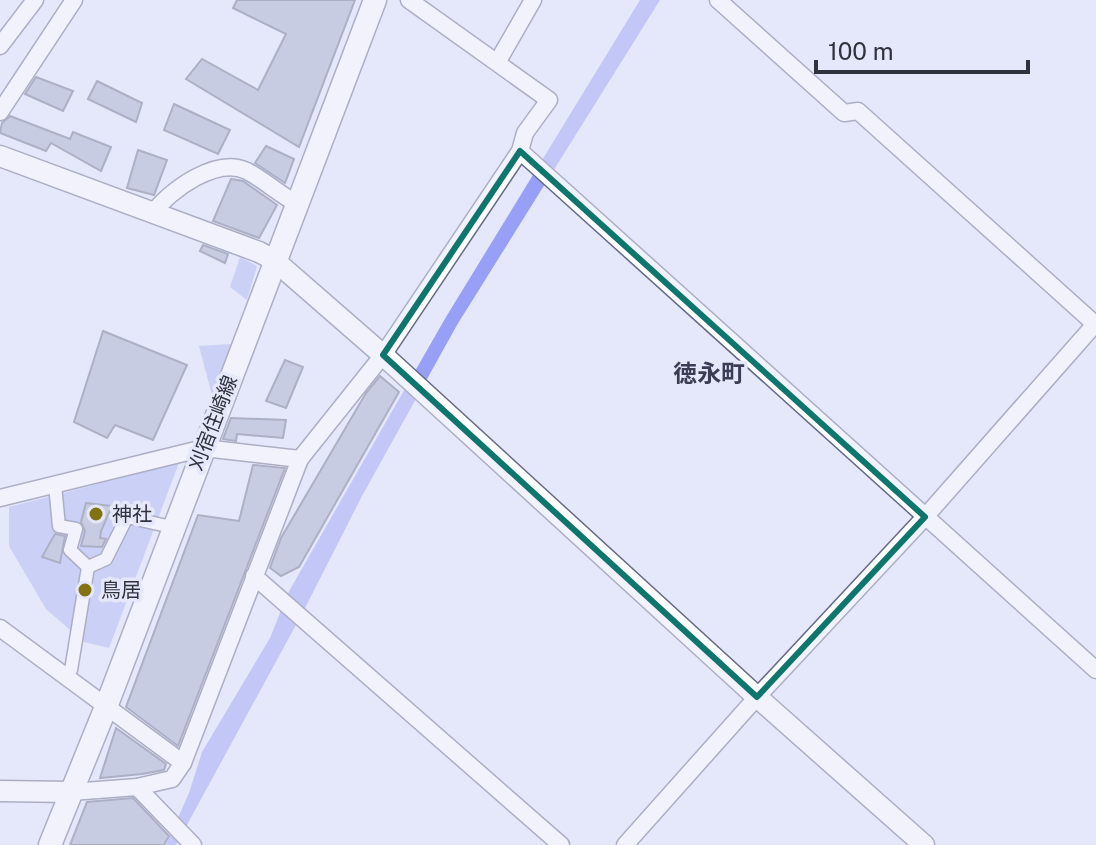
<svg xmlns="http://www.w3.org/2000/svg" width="1096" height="845" font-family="'Public Sans','Noto Sans JP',sans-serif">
	<rect width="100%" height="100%" fill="#e5e8fa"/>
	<g fill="#abb3f2">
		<polygon points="240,257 257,266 247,300 230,287"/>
		<polygon points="231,344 212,395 199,346"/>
		<polygon points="179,463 109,648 84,642 46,609 9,546 9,507"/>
	</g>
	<polygon fill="#97a0f6" points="640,0 660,0 457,325 362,496 303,612 176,845 166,845 189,793 202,752 270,638 288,593 446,317"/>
	<g fill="#a5aac6" stroke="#686c86" stroke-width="2">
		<polygon points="237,0 355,0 299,147 186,79 202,59 258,90 286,34 233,8"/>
		<polygon points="36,77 73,91 63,111 25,94"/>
		<polygon points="97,81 142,103 136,122 88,99"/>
		<polygon points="174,104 230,130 218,154 164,130"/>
		<polygon points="10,116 70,139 73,132 111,147 101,171 51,143 46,151 0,133 2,123"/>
		<polygon points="266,146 294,159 285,183 255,163"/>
		<polygon points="138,150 167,160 154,195 127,188"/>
		<polygon points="231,179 243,181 277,205 259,238 213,221"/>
		<polygon points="203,245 228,254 225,263 200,251"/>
		<polygon points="103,331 187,365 153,440 115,425 107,438 74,422"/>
		<polygon points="285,360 303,367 286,408 266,401"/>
		<polygon points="380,376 399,392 299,567 281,576 270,568 281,538 366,393"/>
		<polygon points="231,418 286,420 283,438 237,434 236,441 223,439"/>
		<polygon points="253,465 285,468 178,746 126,707 198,515 239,521"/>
		<polygon points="86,503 112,506 101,531 100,538 106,539 102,547 81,546 85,531 81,522"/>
		<polygon points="55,534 65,536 60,563 42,557"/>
		<polygon points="116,728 166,764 164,770 142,774 100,778"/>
		<polygon points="133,798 169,836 164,845 70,845 87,802"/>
	</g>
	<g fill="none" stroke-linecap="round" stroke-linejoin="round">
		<defs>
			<g id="pedestrian">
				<polyline points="55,485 59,526 76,529 70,550 88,567 71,670"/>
				<polyline points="88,567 106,559 127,517 167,526"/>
			</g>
			<g id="minor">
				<polyline points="718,0 844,113 858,111 1096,325"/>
				<polyline points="0,46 35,0"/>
				<polyline points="498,61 533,0"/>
				<polyline points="0,112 74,0"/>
				<polyline points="520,151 1096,670"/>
				<path d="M153,213C170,190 217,156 247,171C264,180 279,194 296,203"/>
				<polyline points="0,498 204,448 300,459"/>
				<polyline points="254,576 561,845"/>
				<polyline points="0,628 183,763"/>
				<polyline points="137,787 193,845"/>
				<polyline points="71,792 137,787 172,779 183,763 300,459 383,355 520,151 525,133 549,100 409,0"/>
				<polyline points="625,845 757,697 925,517 1096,323"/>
			</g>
			<g id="tertiary">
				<polyline points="0,156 259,252 274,260 383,355 757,697 924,845"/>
				<polyline points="0,791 71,792"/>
			</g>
			<polyline id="secondary" points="50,845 106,707 375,0"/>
		</defs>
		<use href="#pedestrian" stroke="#666a84" stroke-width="15"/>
		<use href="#minor" stroke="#666a84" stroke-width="19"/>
		<use href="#tertiary" stroke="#666a84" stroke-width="23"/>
		<use href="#secondary" stroke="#666a84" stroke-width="25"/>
		<use href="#pedestrian" stroke="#fff" stroke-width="12"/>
		<use href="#minor" stroke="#fff" stroke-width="16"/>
		<use href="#tertiary" stroke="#fff" stroke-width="20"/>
		<use href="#secondary" stroke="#fff" stroke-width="22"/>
	</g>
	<path d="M0 0H1096V845H0ZM520,151L925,517L757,697L383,355Z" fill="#e5e8fa" fill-opacity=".55" fill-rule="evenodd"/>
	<path fill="none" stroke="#0f766e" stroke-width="6" stroke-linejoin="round" d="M520,151L925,517L757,697L383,355Z"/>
	<g fill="#827212" stroke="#e5e8fa" stroke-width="3">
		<circle cx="96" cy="514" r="8"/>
		<circle cx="85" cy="590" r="8"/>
	</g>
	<g text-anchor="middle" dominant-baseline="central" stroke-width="7" stroke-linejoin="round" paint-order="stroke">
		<g font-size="20" fill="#30323d" stroke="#e5e8fa">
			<text transform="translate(213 423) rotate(-69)">刈宿住崎線</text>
		</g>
		<g font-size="20" fill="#30323d" stroke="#e5e8fa" text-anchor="start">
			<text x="112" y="514">神社</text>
			<text x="101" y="590">鳥居</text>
		</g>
		<g font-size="24" font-weight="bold" fill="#3a3d55" stroke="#e5e8fa">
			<text x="709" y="373">徳永町</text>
		</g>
	</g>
	<path d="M816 60v12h212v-12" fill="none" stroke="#30323d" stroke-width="4"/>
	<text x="828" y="60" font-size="24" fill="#30323d" stroke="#e5e8fa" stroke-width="6" paint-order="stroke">100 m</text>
</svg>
